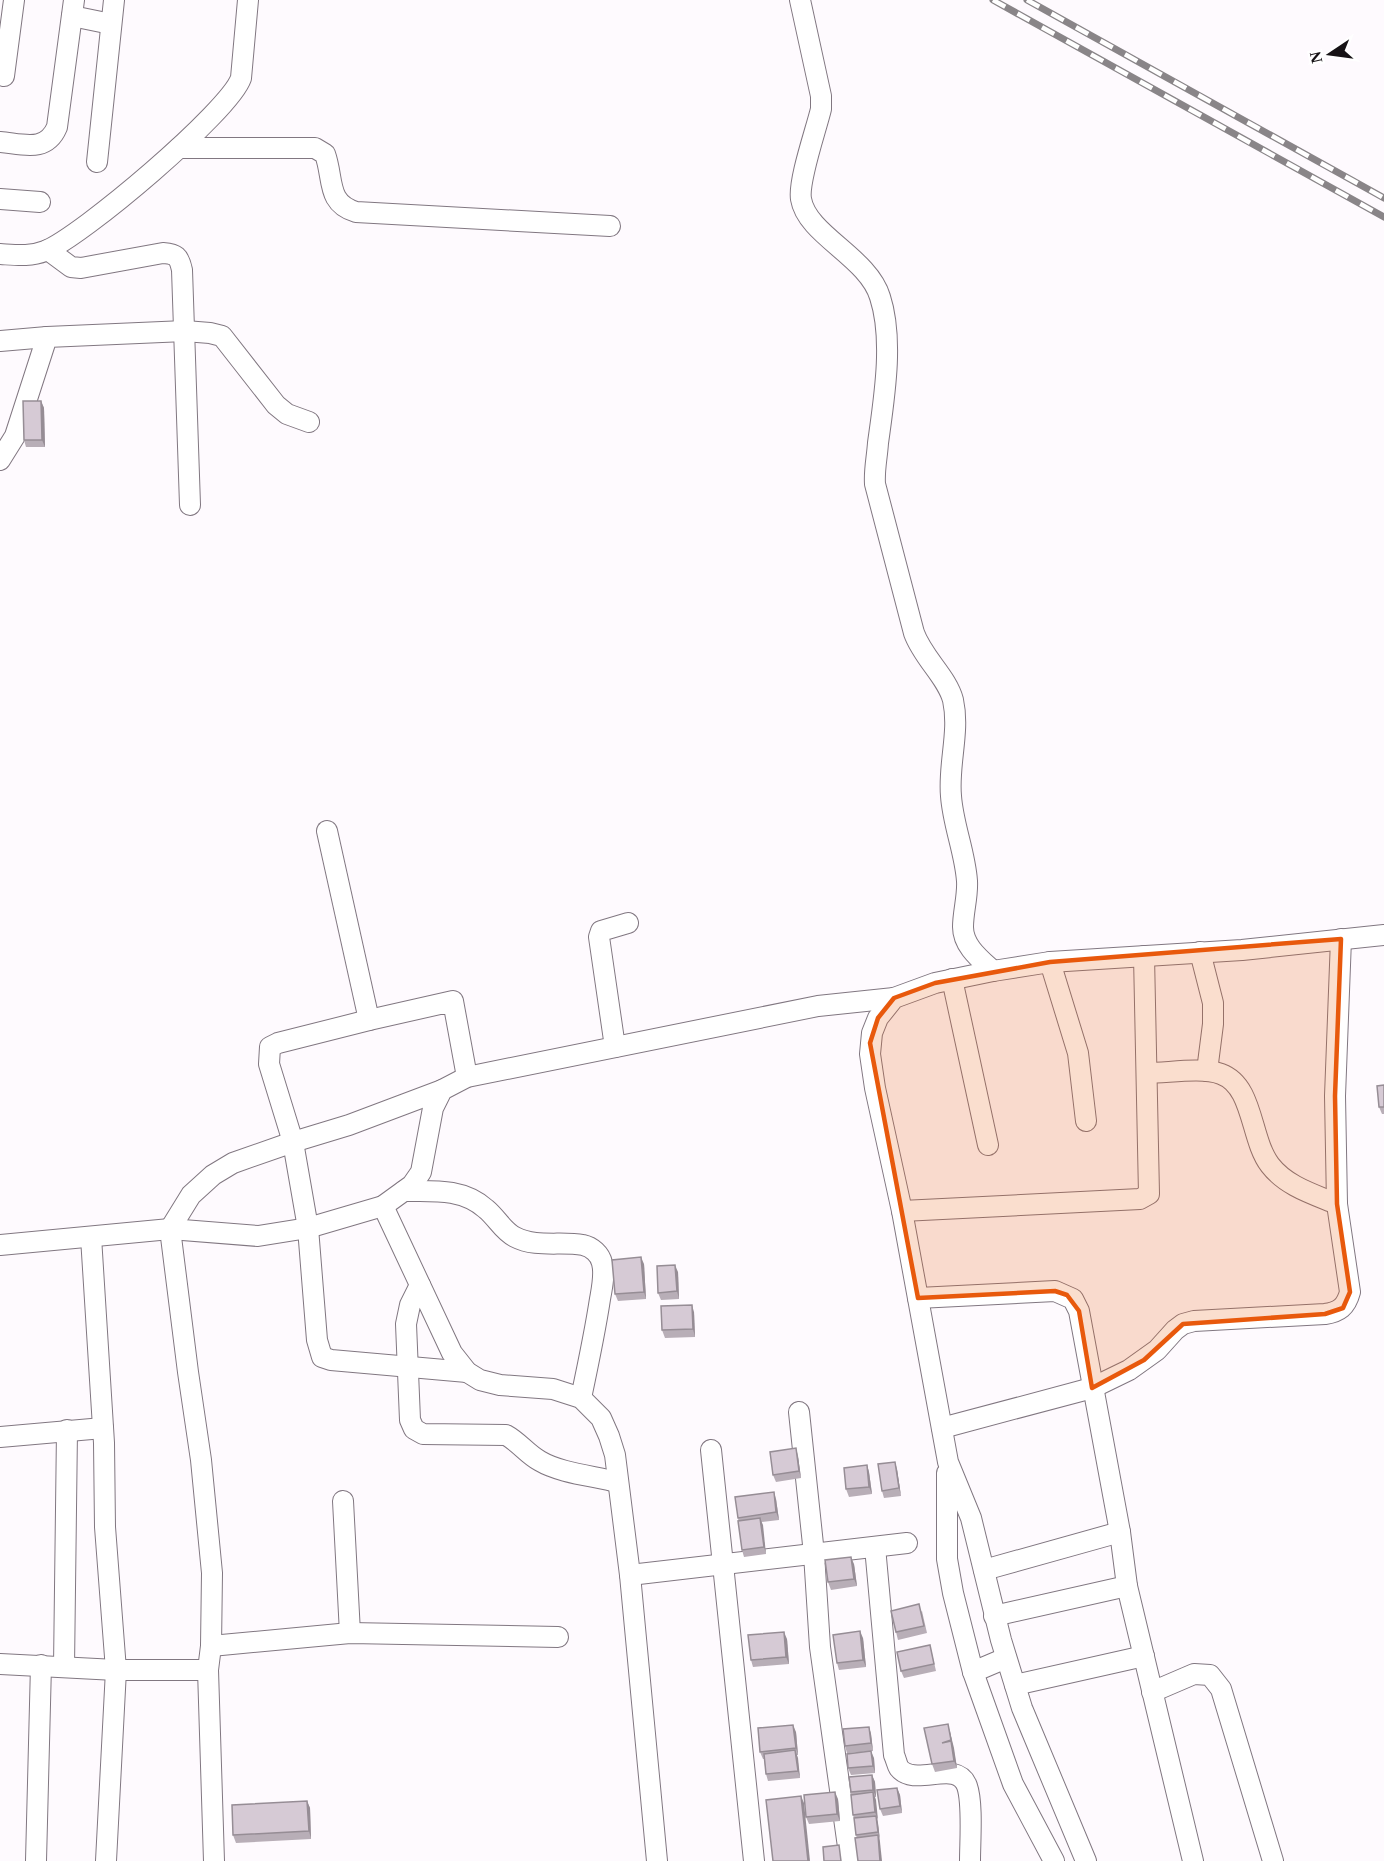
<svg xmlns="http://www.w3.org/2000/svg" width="1384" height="1861" font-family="Georgia,serif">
	<rect width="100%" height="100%" fill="#fefafe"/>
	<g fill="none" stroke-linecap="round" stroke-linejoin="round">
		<defs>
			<g id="minor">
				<path d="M800,0L821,96V109C816,130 798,181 801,199C807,235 868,257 880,297C894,340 884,399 878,443C877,458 874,470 875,484L914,633C923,658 947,677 953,700C960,732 948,764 951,796C953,825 965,852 967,881C968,896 963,912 963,927C963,946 980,959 993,971"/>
				<polyline points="72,16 111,24"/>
				<polyline points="4,76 14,0"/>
				<path d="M0,142C23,144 46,153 57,127L74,0"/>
				<path d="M179,148H315L325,154C334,179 326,203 356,212L610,226"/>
				<polyline points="97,162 114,0"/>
				<polyline points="0,199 40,202"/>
				<path d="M48,250L71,267L81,268L163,253C176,254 179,256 182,270L190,505"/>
				<path d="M0,254C16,255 30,257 45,251C81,237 230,111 241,78L248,0"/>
				<polyline points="0,341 47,337"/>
				<polyline points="0,460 15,436 47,337 185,331 210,333 222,336 276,405 287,414 309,422"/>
				<polyline points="327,831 369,1020"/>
				<polyline points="1200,952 1213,1003 1213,1024 1207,1071"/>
				<polyline points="1050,962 1078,1053 1086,1121"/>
				<polyline points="952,979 988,1145"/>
				<polyline points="615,1047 599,937 601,931 628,923"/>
				<path d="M1147,1073C1169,1073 1201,1067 1221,1074C1254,1086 1250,1139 1270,1165C1286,1186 1313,1194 1337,1204"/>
				<path d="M404,1191C433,1191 463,1188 486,1209C497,1218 503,1231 515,1237C536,1248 561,1241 583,1245C592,1247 600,1254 602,1263C605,1274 602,1288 600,1299C595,1332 588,1365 581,1398"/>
				<polyline points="383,1206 452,1353 467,1372 480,1380 500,1385 553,1389 581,1398 601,1418 609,1436 615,1455 630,1575 657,1861"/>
				<polyline points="902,1211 1140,1199 1149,1194 1144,956"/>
				<polyline points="91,1237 104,1443 105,1527 116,1670 106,1861"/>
				<polyline points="0,1245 170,1229 258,1236 308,1228 383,1206 412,1185 421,1172 433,1108 442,1090 467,1077 818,1006 894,998"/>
				<path d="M420,1285L410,1305L406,1324L410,1420L414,1429L423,1434L506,1435C519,1442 527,1454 540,1461C560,1473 594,1476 617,1482"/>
				<polyline points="918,1298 1055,1291 1073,1299 1079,1311 1120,1532 1127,1586 1193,1861"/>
				<polyline points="467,1372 331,1360 322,1357 317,1340 308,1228 293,1142 269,1064 270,1047 278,1043 369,1020 453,1001 467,1077"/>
				<polyline points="799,1412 814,1554 820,1647 850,1861"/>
				<path d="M942,1428L1092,1388L1129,1370L1157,1350L1175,1330L1183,1324L1194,1321L1325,1314C1339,1312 1346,1307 1350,1292L1337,1204L1335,1096L1341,939"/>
				<polyline points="0,1437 103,1428"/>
				<polyline points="711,1450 754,1861"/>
				<polyline points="947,1473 947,1559 953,1593 973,1672 1013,1784 1054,1861"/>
				<polyline points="343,1501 350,1633"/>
				<path d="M875,1547L894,1755C896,1759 897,1765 899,1768C915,1788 957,1758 967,1786C973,1803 970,1841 970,1861"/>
				<polyline points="984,1570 1120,1532"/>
				<polyline points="630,1575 907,1543"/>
				<polyline points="994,1616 1127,1586"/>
				<polyline points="211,1646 350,1633 558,1637"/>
				<polyline points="0,1664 116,1670 208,1670"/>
				<polyline points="64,1667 67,1430"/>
				<polyline points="973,1672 1006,1658"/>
				<polyline points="1015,1685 1144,1656"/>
				<polyline points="1152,1692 1194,1674 1210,1675 1221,1689 1273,1861"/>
				<polyline points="36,1861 41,1665"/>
				<polyline points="214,1861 208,1670 211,1646 212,1573 201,1460 188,1372 170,1229 191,1195 213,1175 233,1163 293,1142 349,1125 442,1090"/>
				<polyline points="1086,1861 1022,1708 1001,1640 971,1518 948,1462 902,1211 875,1088 870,1054 872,1033 878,1018 894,998 935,983 993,971 1050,962 1242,950 1384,935"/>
			</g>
		</defs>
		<use href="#minor" stroke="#817781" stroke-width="22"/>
		<use href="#minor" stroke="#fff" stroke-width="20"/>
		<defs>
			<g id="rail">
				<polyline points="993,0 1384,217"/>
				<polyline points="1027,0 1384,198"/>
			</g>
		</defs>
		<use href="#rail" stroke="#898588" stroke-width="7"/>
		<use href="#rail" stroke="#fff" stroke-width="4.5" stroke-dasharray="14" stroke-linecap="butt"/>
	</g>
	<g fill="#b8aeb7">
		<polygon points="41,401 44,408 45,447 26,447 24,440"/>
		<polygon points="1384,1085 1384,1114 1382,1114 1379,1107"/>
		<polygon points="644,1264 646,1299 618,1301 615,1294"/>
		<polygon points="678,1272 679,1299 661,1300 658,1293"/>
		<polygon points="694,1312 695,1337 665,1338 662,1330"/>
		<polygon points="798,1456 801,1478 776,1482 773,1475"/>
		<polygon points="867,1465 869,1472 872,1494 849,1497 846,1489"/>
		<polygon points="897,1469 901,1496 884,1498 882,1491"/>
		<polygon points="776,1499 779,1520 761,1522 766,1554 744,1557 742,1550 738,1518"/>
		<polygon points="854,1564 857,1586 831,1590 828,1582"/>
		<polygon points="922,1611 927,1633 898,1640 896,1632"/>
		<polygon points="863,1638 866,1667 839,1670 837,1663"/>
		<polygon points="787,1639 789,1664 753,1667 751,1660"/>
		<polygon points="930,1645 936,1671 904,1678 901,1671"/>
		<polygon points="869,1727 871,1734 873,1751 849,1753 874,1758 875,1773 851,1775 848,1768 847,1753 845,1746"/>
		<polygon points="950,1731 957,1768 935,1772 932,1764"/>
		<polygon points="796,1732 798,1755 797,1755 800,1778 768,1781 766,1774 764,1759 763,1759 760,1752"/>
		<polygon points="872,1775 875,1782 876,1797 875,1797 880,1842 857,1837 854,1818 853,1815 851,1792"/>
		<polygon points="897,1788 900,1795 902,1813 883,1816 880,1809"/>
		<polygon points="838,1799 840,1821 809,1824 806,1817"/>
		<polygon points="307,1801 310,1808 311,1839 236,1843 233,1835"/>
	</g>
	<g fill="#968d95">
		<polygon points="41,401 44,408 45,447 42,440"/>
		<polygon points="641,1257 644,1264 646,1299 644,1292"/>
		<polygon points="675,1265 678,1272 679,1299 677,1291"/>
		<polygon points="692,1305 694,1312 695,1337 693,1329"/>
		<polygon points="796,1448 798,1456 801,1478 799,1471"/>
		<polygon points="895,1462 897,1469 901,1496 899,1488"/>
		<polygon points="867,1465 869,1472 872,1494 869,1487"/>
		<polygon points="774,1492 776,1499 779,1520 776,1512"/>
		<polygon points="760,1518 763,1525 766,1554 764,1547"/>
		<polygon points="851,1557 854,1564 857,1586 854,1579"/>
		<polygon points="860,1631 863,1638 866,1667 863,1660"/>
		<polygon points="784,1632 787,1639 789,1664 786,1657"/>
		<polygon points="948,1724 954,1748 957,1768 954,1761"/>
		<polygon points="793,1725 796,1732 798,1755 796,1748"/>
		<polygon points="869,1727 871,1734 873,1751 871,1743"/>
		<polygon points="795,1750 798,1758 800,1778 798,1771"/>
		<polygon points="871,1751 874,1758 875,1773 873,1766"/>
		<polygon points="872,1775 875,1782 876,1797 873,1790"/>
		<polygon points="897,1788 900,1795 902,1813 900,1806"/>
		<polygon points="835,1792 838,1799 840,1821 837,1814"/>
		<polygon points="873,1792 876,1800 878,1820 875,1812"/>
		<polygon points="801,1796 804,1803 810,1861 808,1861"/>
		<polygon points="307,1801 310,1808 311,1839 309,1831"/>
		<polygon points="876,1816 878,1823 880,1840 878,1832"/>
		<polygon points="878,1835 880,1842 882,1861 880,1861"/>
	</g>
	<g fill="#d6cad5" stroke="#968d95" stroke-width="1.5">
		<polygon points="23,401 41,401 42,440 24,440"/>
		<polygon points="1384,1085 1384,1107 1379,1107 1377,1086"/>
		<polygon points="641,1257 644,1292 615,1294 612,1260"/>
		<polygon points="675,1265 677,1291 658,1293 657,1266"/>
		<polygon points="692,1305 693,1329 662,1330 661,1306"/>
		<polygon points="796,1448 799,1471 773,1475 770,1452"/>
		<polygon points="895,1462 899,1488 882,1491 878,1464"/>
		<polygon points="867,1465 869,1487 846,1489 844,1468"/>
		<polygon points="774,1492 776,1512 738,1518 735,1497"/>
		<polygon points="760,1518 764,1547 742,1550 738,1521"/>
		<polygon points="851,1557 854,1579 828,1582 825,1560"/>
		<polygon points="919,1604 924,1626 896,1632 891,1611"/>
		<polygon points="860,1631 863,1660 837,1663 833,1635"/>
		<polygon points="784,1632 786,1657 751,1660 748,1635"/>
		<polygon points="930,1645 934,1664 901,1671 897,1652"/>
		<polygon points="948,1724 951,1740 942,1743 951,1741 954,1761 932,1764 924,1728"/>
		<polygon points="793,1725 796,1748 760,1752 758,1728"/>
		<polygon points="869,1727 871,1743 845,1746 843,1729"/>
		<polygon points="795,1750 798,1771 766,1774 764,1754"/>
		<polygon points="871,1751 873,1766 848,1768 847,1754"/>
		<polygon points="872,1775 873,1790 851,1792 849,1777"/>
		<polygon points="897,1788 900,1806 880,1809 877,1790"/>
		<polygon points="835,1792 837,1814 806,1817 804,1795"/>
		<polygon points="873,1792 875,1812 853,1815 851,1795"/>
		<polygon points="801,1796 808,1861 773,1861 766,1800"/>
		<polygon points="307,1801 309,1831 233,1835 232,1805"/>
		<polygon points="876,1816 878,1832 856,1835 854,1818"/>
		<polygon points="878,1835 880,1861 858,1861 855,1838"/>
		<polygon points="839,1845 841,1861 824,1861 823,1847"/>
	</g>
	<path fill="#e8590c" fill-opacity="0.2" stroke="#e8590c" stroke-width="4.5" stroke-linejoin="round" d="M1341,939L1335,1096L1337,1204L1350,1292L1343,1308L1325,1314L1183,1324L1144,1360L1092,1388L1079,1311L1067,1295L1055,1291L918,1298L870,1043L878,1018L894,998L935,983L1050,962Z"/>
	<g transform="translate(1330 54) rotate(257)" stroke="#ffffff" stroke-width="4.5" paint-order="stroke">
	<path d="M0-4.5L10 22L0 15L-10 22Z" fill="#161215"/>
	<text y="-9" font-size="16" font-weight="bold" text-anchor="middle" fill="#161215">N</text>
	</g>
</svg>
